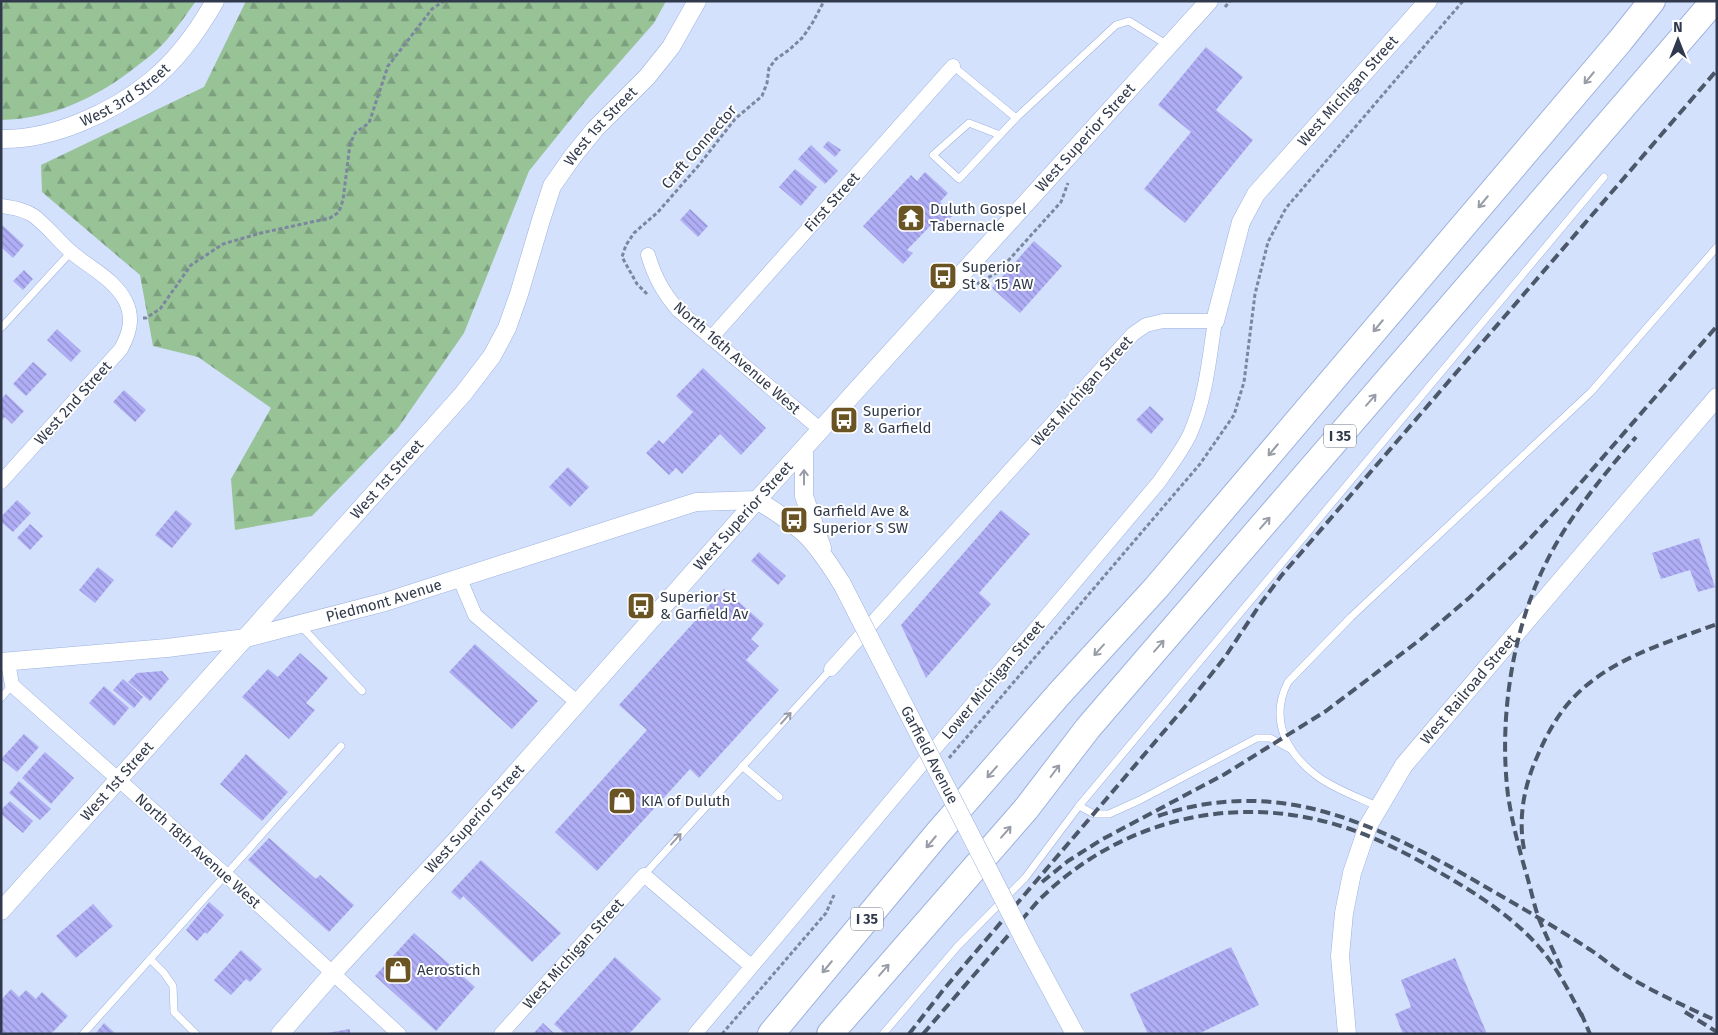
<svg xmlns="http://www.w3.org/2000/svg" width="1718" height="1035" font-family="'Fira Sans',sans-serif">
	<defs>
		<pattern id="forest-firs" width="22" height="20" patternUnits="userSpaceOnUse" patternTransform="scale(1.25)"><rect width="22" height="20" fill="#97c397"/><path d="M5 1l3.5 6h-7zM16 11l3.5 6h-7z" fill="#7c9f7d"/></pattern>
		<pattern id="building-back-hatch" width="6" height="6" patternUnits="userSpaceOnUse" patternTransform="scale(1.25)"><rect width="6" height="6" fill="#b0aef6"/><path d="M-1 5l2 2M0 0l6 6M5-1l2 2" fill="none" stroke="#908fc9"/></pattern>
	</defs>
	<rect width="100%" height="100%" fill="#d3e1fc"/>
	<g fill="url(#forest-firs)">
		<path d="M1,1H196C185,16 174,33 161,46C154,53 145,60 137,66C98,97 52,119 1,120Z"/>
		<polygon points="246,1 666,1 654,23 588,98 529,171 464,333 398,428 312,516 235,530 231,479 271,408 198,357 153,346 140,275 42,192 41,165 204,87"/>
	</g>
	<g fill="url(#building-back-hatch)">
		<polygon points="1206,47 1243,77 1216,110 1253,140 1185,223 1144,189 1191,132 1158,105"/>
		<polygon points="828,141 841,150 835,157 823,147"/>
		<polygon points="811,145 838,171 825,184 798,159"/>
		<polygon points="795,169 817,187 801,206 779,187"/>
		<polygon points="925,172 948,193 940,202 954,214 941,227 935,221 907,250 913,253 903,264 863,226 911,175 917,181"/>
		<polygon points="690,209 708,226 698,237 680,220"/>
		<polygon points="1,224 24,245 13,258 1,247"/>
		<polygon points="1034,241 1062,266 1020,313 992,288"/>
		<polygon points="24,270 33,279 23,290 13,281"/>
		<polygon points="57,329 81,351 71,362 47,340"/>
		<polygon points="33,362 47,374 26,396 13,384"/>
		<polygon points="703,368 766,428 741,455 720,434 682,474 676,468 669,475 646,453 659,440 663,444 693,412 676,396"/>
		<polygon points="124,390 146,410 135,422 113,402"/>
		<polygon points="6,394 24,411 12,424 5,417 1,421 1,399"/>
		<polygon points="1150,406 1164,419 1151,434 1136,420"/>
		<polygon points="568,467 589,487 570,507 549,487"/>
		<polygon points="17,500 31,513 13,532 1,522 1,517"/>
		<polygon points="176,510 192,524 172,548 155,535"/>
		<polygon points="1001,510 1030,534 979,593 991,604 926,678 901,625"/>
		<polygon points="30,524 43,536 30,550 17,538"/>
		<polygon points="1699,538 1715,587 1698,592 1690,570 1661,579 1652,553"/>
		<polygon points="759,552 786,576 778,585 751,561"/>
		<polygon points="98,567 114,580 95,603 79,590"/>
		<polygon points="724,589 764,624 751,639 759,646 746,660 779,690 699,778 690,769 597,871 555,832 647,730 619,705"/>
		<polygon points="475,644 538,701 512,729 449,672"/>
		<polygon points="300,653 328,678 306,703 315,710 289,739 242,697 268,669 278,677"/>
		<polygon points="162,671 169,679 150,701 128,682 137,673"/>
		<polygon points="123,679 143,697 134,708 113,690"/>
		<polygon points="104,686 129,708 114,726 89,703"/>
		<polygon points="24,734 39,747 17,772 1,759"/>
		<polygon points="45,752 74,778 51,804 22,778"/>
		<polygon points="246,754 288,792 262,821 220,784"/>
		<polygon points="19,781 51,809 40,820 9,793"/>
		<polygon points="10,801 33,821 23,833 1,814 1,810"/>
		<polygon points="269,838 316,879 320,875 354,905 329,932 248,860"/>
		<polygon points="481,860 561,933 532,962 463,896 460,900 451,892"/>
		<polygon points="209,902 224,915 207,934 205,932 197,941 186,930"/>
		<polygon points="93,904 113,926 76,958 56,936"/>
		<polygon points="414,933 475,987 436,1031 375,976"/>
		<polygon points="1231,947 1259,1005 1198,1034 1148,1034 1130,994"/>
		<polygon points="241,950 262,969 250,982 246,979 231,995 214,980"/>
		<polygon points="615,957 661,999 629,1034 565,1034 554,1024"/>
		<polygon points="1455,958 1487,1034 1403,1034 1395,1014 1411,1007 1401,980"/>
		<polygon points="11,989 19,997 26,990 36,999 42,992 68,1016 51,1034 1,1034 1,1000"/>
		<polygon points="104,1023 116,1034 95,1034"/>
		<polygon points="543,1023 555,1034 533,1034"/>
		<polygon points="350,1029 350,1034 327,1034 327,1033"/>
	</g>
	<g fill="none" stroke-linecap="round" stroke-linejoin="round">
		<defs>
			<g id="service">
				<polyline points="953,66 1016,118 1116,25 1129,21 1169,46"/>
				<polyline points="1000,135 969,123 933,155 959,179 1016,118"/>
				<polyline points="1,328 71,252"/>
				<polyline points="300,625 362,691"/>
				<polyline points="1,698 12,685"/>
				<polyline points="742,766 779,797"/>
				<polyline points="1079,806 1094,814 1109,814 1140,800 1257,738 1270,738 1290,749"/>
				<path d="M1379,807C1360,798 1334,789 1317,776C1286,753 1269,719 1288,682L1351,617L1591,392L1717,247"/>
				<polyline points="644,875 831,669"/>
				<polyline points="150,959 164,973 173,986 174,1012 196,1034"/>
				<polyline points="83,1034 341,746"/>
				<polyline points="883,1034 957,947 1025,878 1079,806 1604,177"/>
			</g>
			<g id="minor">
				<path d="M1,206C13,208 24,209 34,216C47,226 58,240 70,251C88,267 115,279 126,302C134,319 129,334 121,349L1,482"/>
				<path d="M648,255C655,278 663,292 678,310L821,430"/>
				<polyline points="711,338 953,66"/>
				<polyline points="459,577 475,615 578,703"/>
				<polyline points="8,662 12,685 226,875 399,1034"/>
				<path id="s1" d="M501,1034L644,875L751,966"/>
				<path d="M695,1034L1159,482C1170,466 1182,451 1190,434C1206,398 1209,359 1215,321H1163L1146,325L1133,334L831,669"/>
			</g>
			<g id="tertiary">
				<path id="s2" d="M1,139C52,140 112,113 151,81C178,59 198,31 215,1"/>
				<path id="s3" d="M1215,321L1241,222L1256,194L1428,1"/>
				<polyline points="804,448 804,496 822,548"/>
				<path d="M757,500C774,511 793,522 808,537C821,551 832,568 842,584"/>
				<path id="s4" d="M1,662L167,648L246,638L385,602L696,502L757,500"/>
				<path id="s5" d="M1,911L463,394L492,356L507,328L519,294L541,220L552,186L573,156L595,129L647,77L671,47L697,1"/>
				<path id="s6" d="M280,1034L333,973L459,837L757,500L1209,1"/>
				<path id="s7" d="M1347,1034L1340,956L1344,913L1352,873L1368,826L1404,765L1717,397"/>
			</g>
			<g id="motorway">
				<polyline points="771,1034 937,834 1059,694 1156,588 1620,41 1652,1"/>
				<polyline points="830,1034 1026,809 1088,728 1714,1"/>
			</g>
		</defs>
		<use href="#service" stroke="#9db2de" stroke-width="8"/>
		<use href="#minor" stroke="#9db2de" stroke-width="15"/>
		<use href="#tertiary" stroke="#9db2de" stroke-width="19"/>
		<use href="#motorway" stroke="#9db2de" stroke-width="28"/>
		<g stroke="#7c879e" stroke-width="3" stroke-dasharray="4 2.5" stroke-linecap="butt">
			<polyline points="1225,7 1230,1"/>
			<polyline points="977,284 998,272 1061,202 1068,183"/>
			<polyline points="647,294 637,284 622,257 626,245 634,233 658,212 699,165 735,119 762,96 767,83 769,68 776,59 789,50 803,37 813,22 824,1"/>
			<polyline points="143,318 146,318 160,309 191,265 223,244 261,233 330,218 339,212 343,200 350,144 355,133 369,123 388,66 432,9 444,1"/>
			<polyline points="949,758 1200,464 1234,415 1244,382 1255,294 1268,242 1286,208 1463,1"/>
			<polyline points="722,1034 826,913 834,895"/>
		</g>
		<use href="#service" stroke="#fff" stroke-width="7"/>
		<use href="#minor" stroke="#fff" stroke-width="14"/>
		<use href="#tertiary" stroke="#fff" stroke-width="18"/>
		<use href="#motorway" stroke="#fff" stroke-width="26"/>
		<g stroke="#4d576a" stroke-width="4" stroke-dasharray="10 5" stroke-linecap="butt">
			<path d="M1158,816C1276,776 1372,822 1472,879C1511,902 1551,924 1589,949C1603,958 1615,969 1629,977C1657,994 1687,1007 1717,1021"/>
			<path d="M1524,849C1518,818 1524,786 1537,757C1546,736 1557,715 1573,698C1611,658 1666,643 1717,624"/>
			<polyline points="1042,882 1068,861 1101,840 1225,774 1326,711 1421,639 1469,598 1523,546 1564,502 1717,326"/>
			<path d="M1561,968C1554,952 1546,936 1539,919C1534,905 1531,890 1527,876C1519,849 1512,822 1508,795C1499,722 1511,636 1543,569C1566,520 1601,478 1636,437"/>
			<polyline points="1685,1012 1717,1032"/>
			<polyline points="1581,1013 1590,1034"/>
			<polyline points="909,1034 944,989 1190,701 1225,657 1259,606 1281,576 1717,70"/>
			<path d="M923,1034L1038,901C1120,819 1236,791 1347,828C1379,839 1410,855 1439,872C1479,895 1520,921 1548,958C1562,977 1573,999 1584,1020"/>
		</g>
		<defs>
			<g id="tertiary-bridge">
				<path id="s8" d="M842,584L1027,945L1075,1034"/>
			</g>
		</defs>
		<use href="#tertiary-bridge" stroke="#9db2de" stroke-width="19" stroke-linecap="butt"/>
		<use href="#tertiary-bridge" stroke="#fff" stroke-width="18"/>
	</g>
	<defs><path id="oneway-shaft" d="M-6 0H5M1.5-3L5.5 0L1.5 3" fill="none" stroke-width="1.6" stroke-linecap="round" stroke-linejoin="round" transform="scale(1.25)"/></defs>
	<g stroke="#989ca6">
		<use href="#oneway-shaft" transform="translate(1589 78) rotate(130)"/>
		<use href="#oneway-shaft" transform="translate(1483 202) rotate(130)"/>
		<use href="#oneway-shaft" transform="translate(1378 326) rotate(130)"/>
		<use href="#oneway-shaft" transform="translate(1371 400) rotate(-49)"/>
		<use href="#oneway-shaft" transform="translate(1273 450) rotate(130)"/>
		<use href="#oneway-shaft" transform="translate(804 477) rotate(-90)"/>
		<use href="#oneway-shaft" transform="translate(1265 523) rotate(-49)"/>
		<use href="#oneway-shaft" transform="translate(1159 646) rotate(-49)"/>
		<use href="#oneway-shaft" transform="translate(1099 650) rotate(132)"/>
		<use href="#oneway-shaft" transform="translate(786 718) rotate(-48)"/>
		<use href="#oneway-shaft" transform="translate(1055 771) rotate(-53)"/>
		<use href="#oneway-shaft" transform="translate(992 772) rotate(131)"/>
		<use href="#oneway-shaft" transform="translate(1006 832) rotate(-49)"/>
		<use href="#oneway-shaft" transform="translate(676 839) rotate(-48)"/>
		<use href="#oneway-shaft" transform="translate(931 842) rotate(130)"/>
		<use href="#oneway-shaft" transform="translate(827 967) rotate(130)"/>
		<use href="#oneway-shaft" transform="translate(884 970) rotate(-49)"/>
	</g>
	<defs>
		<symbol id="temple-square" viewBox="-11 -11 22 22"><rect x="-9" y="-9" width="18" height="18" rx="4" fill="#6a5423" stroke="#fff"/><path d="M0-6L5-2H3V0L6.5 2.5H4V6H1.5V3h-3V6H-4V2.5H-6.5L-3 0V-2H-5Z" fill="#fff"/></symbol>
		<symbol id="bus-square" viewBox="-11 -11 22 22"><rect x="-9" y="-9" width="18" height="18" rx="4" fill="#6a5423" stroke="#fff"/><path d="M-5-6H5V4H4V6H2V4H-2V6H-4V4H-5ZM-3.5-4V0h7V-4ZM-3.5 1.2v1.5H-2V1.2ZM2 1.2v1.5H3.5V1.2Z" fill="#fff"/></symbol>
		<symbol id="shop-square" viewBox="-11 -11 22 22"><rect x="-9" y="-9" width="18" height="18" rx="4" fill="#6a5423" stroke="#fff"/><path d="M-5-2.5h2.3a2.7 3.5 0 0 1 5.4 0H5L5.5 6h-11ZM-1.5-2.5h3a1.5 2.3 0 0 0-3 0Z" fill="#fff"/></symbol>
	</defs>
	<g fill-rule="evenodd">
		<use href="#temple-square" x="895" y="202" width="32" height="32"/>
		<use href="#bus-square" x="927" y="260" width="32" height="32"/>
		<use href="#bus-square" x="828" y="404" width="32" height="32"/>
		<use href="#bus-square" x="778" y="504" width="32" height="32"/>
		<use href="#bus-square" x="625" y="590" width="32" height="32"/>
		<use href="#shop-square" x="606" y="785" width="32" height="32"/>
		<use href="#shop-square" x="382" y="954" width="32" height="32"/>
	</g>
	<g text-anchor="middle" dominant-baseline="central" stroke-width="4" stroke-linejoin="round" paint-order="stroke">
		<g fill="#fff" stroke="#6f7582" stroke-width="1">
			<rect x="1324" y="424.5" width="32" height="23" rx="4"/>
			<rect x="851" y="907.5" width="32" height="23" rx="4"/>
		</g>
		<g font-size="14" font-weight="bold" fill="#313a4c">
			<text x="1340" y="436">I 35</text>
			<text x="867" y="919">I 35</text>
		</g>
		<g font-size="15" fill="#313a4c" stroke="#fff">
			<text stroke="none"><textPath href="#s3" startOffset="272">West Michigan Street</textPath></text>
			<text stroke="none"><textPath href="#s2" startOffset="134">West 3rd Street</textPath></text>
			<text stroke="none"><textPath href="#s5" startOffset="999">West 1st Street</textPath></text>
			<text stroke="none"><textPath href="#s6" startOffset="1205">West Superior Street</textPath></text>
			<text transform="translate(699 147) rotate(-49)">Craft Connector</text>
			<text transform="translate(832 202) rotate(-48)">First Street</text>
			<text transform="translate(737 358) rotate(41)">North 16th Avenue West</text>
			<text transform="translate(1082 391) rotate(-48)">West Michigan Street</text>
			<text transform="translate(73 403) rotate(-48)">West 2nd Street</text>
			<text stroke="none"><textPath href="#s5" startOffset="579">West 1st Street</textPath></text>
			<text stroke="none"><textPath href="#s6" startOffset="695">West Superior Street</textPath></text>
			<text stroke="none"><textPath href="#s4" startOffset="389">Piedmont Avenue</textPath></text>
			<text transform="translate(993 680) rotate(-50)">Lower Michigan Street</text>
			<text stroke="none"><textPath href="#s7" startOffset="382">West Railroad Street</textPath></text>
			<text stroke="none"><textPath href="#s8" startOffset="192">Garfield Avenue</textPath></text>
			<text stroke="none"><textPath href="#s5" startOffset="174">West 1st Street</textPath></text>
			<text stroke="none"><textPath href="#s6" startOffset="290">West Superior Street</textPath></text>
			<text transform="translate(198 851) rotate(42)">North 18th Avenue West</text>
			<text stroke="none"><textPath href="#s1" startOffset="108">West Michigan Street</textPath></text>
		</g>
		<g font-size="15" fill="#313a4c" stroke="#fff" text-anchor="start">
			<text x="930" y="209">Duluth Gospel<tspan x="930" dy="17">Tabernacle</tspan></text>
			<text x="962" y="267">Superior<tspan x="962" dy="17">St &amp; 15 AW</tspan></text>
			<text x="863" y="411">Superior<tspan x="863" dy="17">&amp; Garfield</tspan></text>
			<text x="813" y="511">Garfield Ave &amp;<tspan x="813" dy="17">Superior S SW</tspan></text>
			<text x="660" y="597">Superior St<tspan x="660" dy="17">&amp; Garfield Av</tspan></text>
			<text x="641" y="801">KIA of Duluth</text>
			<text x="417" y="970">Aerostich</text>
		</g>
	</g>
	<rect width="1718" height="1035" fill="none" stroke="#313a4c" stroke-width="5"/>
	<g transform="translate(1678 40)" stroke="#ffffff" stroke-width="4" paint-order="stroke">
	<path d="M0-4L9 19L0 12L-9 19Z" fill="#313a4c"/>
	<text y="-8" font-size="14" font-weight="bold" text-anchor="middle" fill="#313a4c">N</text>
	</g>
</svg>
